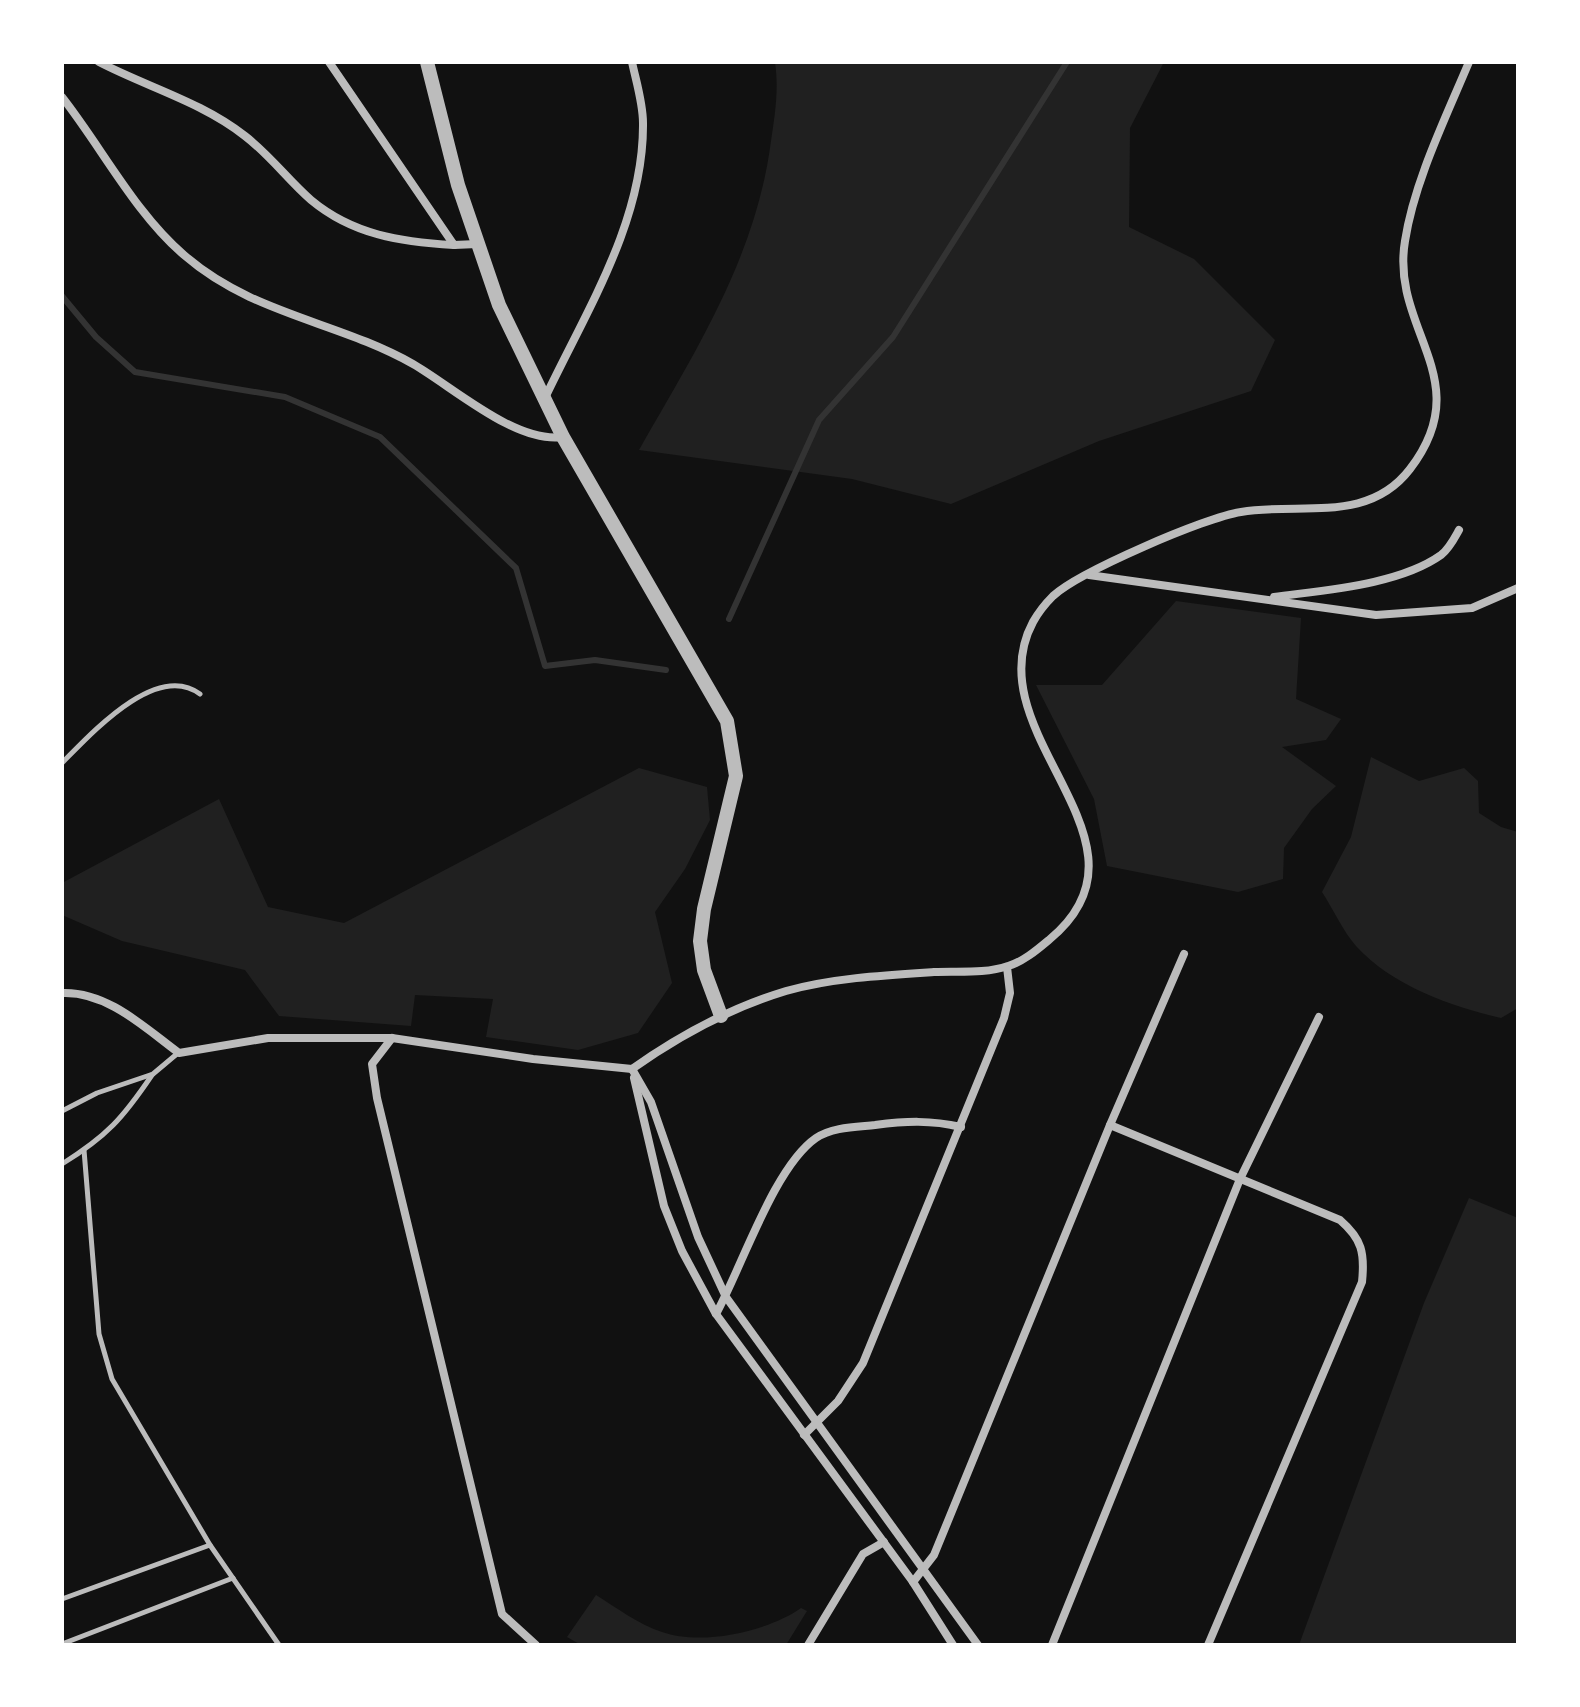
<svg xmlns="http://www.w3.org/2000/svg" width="1580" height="1707" font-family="'Roboto Condensed',sans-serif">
	<rect width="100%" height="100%" fill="#111"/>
	<g fill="#202020">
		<path d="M775,62H1164L1130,128L1129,227L1194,259L1275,340L1251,391L1099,441L951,504L852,479L639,450C696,350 756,257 771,141C775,114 779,90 775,62Z"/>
		<polygon points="1176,601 1301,618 1296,699 1341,719 1326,740 1282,747 1336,786 1312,809 1284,848 1283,879 1238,892 1107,866 1094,799 1036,685 1102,685"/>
		<path d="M1371,757L1419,781L1464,768L1478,781L1479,813L1501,827L1518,832V1008L1501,1018C1452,1007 1391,985 1356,946C1343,931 1333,909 1322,892L1351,837Z"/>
		<polygon points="639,768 707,787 710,820 685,869 655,912 672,983 638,1033 578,1050 486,1037 493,999 415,995 411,1026 279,1016 245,970 122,941 62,915 62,883 219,799 268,907 344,923"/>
		<polygon points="1469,1198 1518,1218 1518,1645 1299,1645 1424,1303"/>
		<path d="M596,1595C617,1608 638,1624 662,1632C701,1646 767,1632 801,1608L807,1611L786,1645H581L567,1637Z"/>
	</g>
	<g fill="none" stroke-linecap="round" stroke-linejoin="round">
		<g stroke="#333" stroke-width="6">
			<polyline points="62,296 96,337 135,372 285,397 380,437 516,568 545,666 595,660 666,670"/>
			<polyline points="729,619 819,420 893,337 1067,62"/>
		</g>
		<g stroke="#bcbcbc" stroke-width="5">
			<path d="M62,763C90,735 156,661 200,694"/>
			<polyline points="62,1111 97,1093 153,1074 178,1053"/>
			<polyline points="84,1150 99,1334 112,1379 210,1545 279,1645"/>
			<path d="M62,1164C107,1136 123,1118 152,1075"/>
			<polyline points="62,1599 210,1545"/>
			<polyline points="62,1644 233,1578"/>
		</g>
		<g stroke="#bcbcbc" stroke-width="8">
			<path d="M99,62C147,87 202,102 245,136C270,155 288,180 311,200C353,235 401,242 454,245"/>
			<polyline points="329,62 454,245 477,244"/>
			<path d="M62,97C102,148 135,213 184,255C253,315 337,321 413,364C453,387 516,444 563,437"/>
			<path d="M544,400C585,313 644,222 643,123C643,103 636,81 632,62"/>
			<polyline points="1089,575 1376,615 1472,608 1518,588"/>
			<path d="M1274,597C1324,590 1399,585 1441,555C1449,549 1454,539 1459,530"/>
			<path d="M62,993C107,991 145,1028 179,1053L268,1038H392L533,1059L632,1069"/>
			<polyline points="392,1038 372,1064 377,1098 502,1614 536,1645"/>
			<path d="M632,1069C680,1035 730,1008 786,991C832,978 887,975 934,972C959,971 985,974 1008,966C1023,962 1038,949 1050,939C1168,841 973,734 1033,622C1038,613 1046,603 1053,596C1079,572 1206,517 1241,512C1302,502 1368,524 1410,469C1479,379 1390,330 1405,241C1414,182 1446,117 1469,62"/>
			<polyline points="632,1069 651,1102 698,1237 726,1297 978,1645"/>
			<polyline points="634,1078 664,1206 682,1251 716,1314 913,1582 953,1645"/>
			<path d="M1110,1125L1340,1220C1362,1239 1365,1253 1362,1282L1208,1645"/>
			<path d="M716,1314C742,1267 774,1167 816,1138C832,1127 856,1127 875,1125C906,1121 931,1120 961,1127"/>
			<polyline points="804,1435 838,1401 863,1363 1004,1018 1010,993 1007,967"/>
			<polyline points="913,1582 934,1555 1110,1125 1184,954"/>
			<polyline points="808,1645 863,1554 884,1542"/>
			<polyline points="1052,1645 1240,1179 1319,1017"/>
		</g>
		<polyline stroke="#bcbcbc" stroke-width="14" points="427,62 458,185 499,305 563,437 727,721 736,776 704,909 700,941 704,970 721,1016"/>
	</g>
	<rect width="1580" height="1707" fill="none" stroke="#ffffff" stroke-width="128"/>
</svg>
